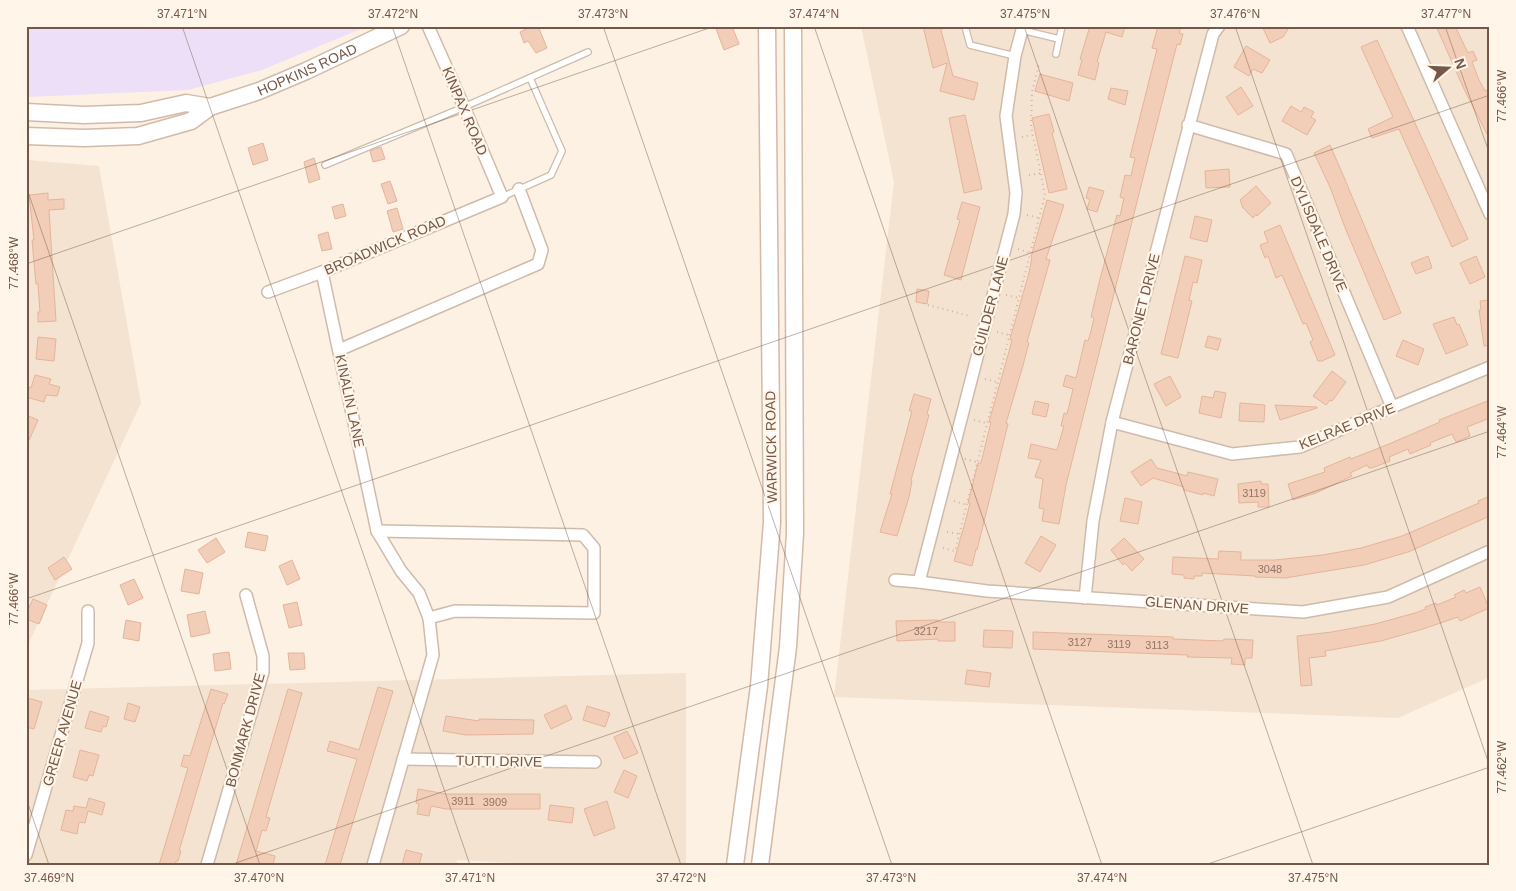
<svg xmlns="http://www.w3.org/2000/svg" width="1516" height="891" font-family="Arial,sans-serif">
	<rect width="100%" height="100%" fill="#fcf1e2"/>
	<g fill="#f4e3d0">
		<polygon points="861,26 1490,26 1490,677 1398,718 834,697 894,182"/>
		<polygon points="26,160 99,166 141,403 26,649"/>
		<polygon points="686,673 686,865 553,865 457,860 456,865 26,865 26,690"/>
	</g>
	<polygon fill="#eedff8" points="26,26 368,26 262,70 188,90 26,97"/>
	<g fill="#f2ceb9" stroke="#e4b49a">
		<polygon points="525,26 538,26 547,48 536,53 528,41 524,43 520,32 526,29"/>
		<polygon points="715,26 732,26 739,44 724,50"/>
		<polygon points="923,26 940,26 953,76 978,83 974,100 940,91 947,63 933,68"/>
		<polygon points="1090,26 1125,26 1122,37 1106,32 1097,62 1099,63 1095,80 1078,75 1082,60 1080,59"/>
		<polygon points="1158,26 1181,26 1179,33 1183,34 1180,45 1177,44 1146,166 1066,485 1059,524 1042,521 1044,509 1039,508 1043,479 1035,477 1041,460 1028,458 1031,444 1057,450 1064,426 1061,426 1064,413 1067,414 1073,389 1063,386 1066,375 1076,378 1085,340 1088,341 1090,335 1094,318 1091,317 1099,283 1117,215 1120,216 1124,198 1120,197 1125,175 1131,176 1135,158 1130,157 1157,49 1152,48"/>
		<polygon points="1262,26 1290,26 1283,37 1270,43"/>
		<polygon points="1436,26 1455,26 1468,53 1473,51 1477,60 1472,62 1479,80 1485,91 1490,89 1490,140 1464,89"/>
		<polygon points="1377,40 1468,239 1452,247 1399,129 1372,138 1368,129 1393,117 1361,47"/>
		<polygon points="1246,46 1270,60 1262,73 1253,69 1249,76 1234,67"/>
		<polygon points="1040,74 1073,83 1069,101 1035,91"/>
		<polygon points="1241,87 1253,106 1238,115 1226,97"/>
		<polygon points="1111,88 1128,91 1125,105 1108,99"/>
		<polygon points="1291,106 1301,112 1304,107 1314,112 1311,117 1316,120 1307,135 1282,121"/>
		<polygon points="1049,114 1054,132 1052,133 1067,189 1049,193 1032,118"/>
		<polygon points="965,115 982,189 964,193 949,118"/>
		<polygon points="263,143 268,160 253,165 248,148"/>
		<polygon points="1330,145 1343,175 1401,313 1384,320 1344,225 1330,187 1314,153"/>
		<polygon points="381,147 385,159 373,162 370,151"/>
		<polygon points="314,158 320,179 309,183 304,162"/>
		<polygon points="1229,169 1230,187 1206,188 1205,171"/>
		<polygon points="390,181 397,201 388,204 381,184"/>
		<polygon points="1256,186 1271,203 1257,216 1256,214 1253,218 1243,208 1240,200"/>
		<polygon points="1089,187 1104,191 1097,212 1087,209 1090,199 1086,198"/>
		<polygon points="48,193 48,200 64,199 64,209 49,210 56,321 38,322 38,312 40,312 38,284 36,284 32,240 34,240 29,195"/>
		<polygon points="1047,200 1064,205 1046,259 1050,260 1027,342 1029,343 1022,369 1006,423 1008,424 977,550 976,549 972,566 954,561 966,519 970,503 968,503 978,463 981,463 991,422 989,422 1008,355 1012,340 1010,339 1029,273 1032,257 1031,257"/>
		<polygon points="962,202 980,207 961,280 944,275 960,220 957,219"/>
		<polygon points="343,204 346,216 335,219 332,207"/>
		<polygon points="397,208 403,229 393,232 387,211"/>
		<polygon points="1195,216 1212,220 1207,242 1190,238"/>
		<polygon points="1280,225 1335,355 1322,361 1318,361 1310,342 1313,340 1306,323 1303,324 1282,275 1276,278 1268,256 1265,258 1260,245 1268,242 1264,232"/>
		<polygon points="328,232 332,249 322,251 318,235"/>
		<polygon points="1185,256 1202,260 1197,283 1193,282 1189,300 1192,301 1178,358 1161,354"/>
		<polygon points="1428,256 1432,268 1416,274 1411,263"/>
		<polygon points="1476,256 1485,277 1470,284 1460,263"/>
		<polygon points="917,289 929,291 927,304 916,302"/>
		<polygon points="1490,300 1490,345 1484,346 1479,310 1481,310 1480,301"/>
		<polygon points="1454,317 1457,325 1459,324 1468,345 1446,354 1433,324"/>
		<polygon points="1208,336 1221,339 1218,350 1205,347"/>
		<polygon points="38,337 56,339 54,361 36,359"/>
		<polygon points="1403,340 1424,349 1418,365 1396,356"/>
		<polygon points="1332,371 1346,382 1332,401 1330,400 1326,405 1313,396"/>
		<polygon points="35,375 51,379 49,384 60,387 57,396 46,395 44,402 26,397 29,387 31,388"/>
		<polygon points="1170,376 1181,397 1166,406 1154,384"/>
		<polygon points="1215,391 1226,393 1221,418 1199,413 1202,396 1213,398"/>
		<polygon points="914,394 931,399 927,414 929,415 911,480 912,481 909,497 897,536 880,532 892,494 890,494 912,411 909,411"/>
		<polygon points="1490,400 1490,418 1467,427 1470,436 1456,442 1452,434 1430,443 1431,445 1410,454 1408,449 1389,457 1390,461 1372,468 1369,468 1367,465 1350,473 1352,476 1316,493 1293,500 1288,484 1325,472 1324,468 1350,457 1351,459 1389,444 1440,422 1439,420"/>
		<polygon points="1035,401 1049,404 1046,417 1032,414"/>
		<polygon points="1240,403 1265,405 1264,422 1239,421"/>
		<polygon points="1275,405 1317,407 1317,408 1280,420"/>
		<polygon points="26,415 38,420 26,447"/>
		<polygon points="1151,459 1157,468 1187,476 1188,472 1218,479 1214,496 1203,493 1203,495 1184,490 1184,487 1153,478 1141,486 1131,472"/>
		<polygon points="1261,481 1261,484 1268,484 1269,507 1258,507 1258,502 1239,503 1238,484"/>
		<polygon points="1490,496 1490,516 1408,552 1364,565 1285,578 1255,577 1255,576 1202,573 1202,576 1194,576 1194,579 1184,578 1184,575 1172,574 1173,557 1218,559 1219,551 1241,552 1241,560 1275,560 1323,555 1361,548 1402,536 1479,503 1478,501"/>
		<polygon points="1125,498 1142,502 1138,524 1120,521"/>
		<polygon points="248,532 268,536 265,551 245,547"/>
		<polygon points="1041,536 1056,545 1040,572 1025,563"/>
		<polygon points="216,538 225,552 207,563 198,550"/>
		<polygon points="1124,538 1144,559 1132,571 1125,563 1123,565 1111,550"/>
		<polygon points="64,557 72,569 55,580 48,568"/>
		<polygon points="292,560 300,579 287,585 279,566"/>
		<polygon points="185,569 203,573 199,594 181,591"/>
		<polygon points="134,579 143,598 128,605 120,585"/>
		<polygon points="1480,587 1489,608 1460,621 1458,617 1423,629 1381,641 1325,651 1326,656 1309,658 1312,685 1301,686 1297,636 1332,632 1375,624 1415,613 1426,609 1425,607 1436,603 1437,605 1456,597 1454,595 1464,590 1466,593"/>
		<polygon points="33,599 47,605 39,624 26,619 26,614"/>
		<polygon points="297,602 302,625 289,628 283,605"/>
		<polygon points="205,611 210,633 191,637 187,615"/>
		<polygon points="126,620 141,623 139,641 123,638"/>
		<polygon points="938,620 939,622 955,622 955,641 938,641 938,639 897,641 896,621"/>
		<polygon points="984,630 1013,631 1012,648 983,647"/>
		<polygon points="1033,632 1173,637 1173,639 1223,641 1224,639 1253,640 1252,658 1245,658 1245,665 1231,664 1232,658 1187,657 1188,655 1033,649"/>
		<polygon points="229,652 231,669 215,671 213,654"/>
		<polygon points="288,653 304,653 305,669 290,670"/>
		<polygon points="967,670 991,673 989,687 965,684"/>
		<polygon points="378,687 393,691 365,782 340,865 325,865 357,759 327,751 330,741 359,750"/>
		<polygon points="211,689 228,694 224,704 223,703 210,746 179,851 181,851 178,861 176,861 175,865 159,865 188,768 181,766 184,755 190,756"/>
		<polygon points="288,689 302,693 266,817 270,818 266,831 262,830 256,851 275,856 273,865 236,865"/>
		<polygon points="28,698 42,702 34,729 26,727 26,703"/>
		<polygon points="128,703 140,707 135,722 124,719"/>
		<polygon points="566,705 572,719 551,729 544,715"/>
		<polygon points="587,706 610,713 605,727 583,720"/>
		<polygon points="90,711 109,717 106,727 103,726 101,732 85,728"/>
		<polygon points="446,716 479,721 479,719 534,720 533,734 466,735 443,731"/>
		<polygon points="627,731 638,753 624,759 614,737"/>
		<polygon points="80,750 99,755 93,776 89,775 87,781 73,777"/>
		<polygon points="624,770 637,776 628,798 614,792"/>
		<polygon points="418,789 446,794 540,794 540,809 446,809 431,806 429,816 417,814 419,804 416,803"/>
		<polygon points="89,798 105,803 102,815 88,811 85,823 79,822 77,834 61,830 66,810 73,811 74,806 86,808"/>
		<polygon points="607,801 615,828 594,836 584,809"/>
		<polygon points="550,805 574,808 572,823 548,820"/>
		<polygon points="406,850 422,854 419,865 402,865"/>
	</g>
	<g fill="none" stroke-linecap="round" stroke-linejoin="round">
		<defs>
			<g id="service">
				<polyline points="965,26 970,45 1015,56"/>
				<polyline points="1022,30 1059,39"/>
				<polyline points="1056,54 1062,26"/>
				<polyline points="325,165 464,107 588,52"/>
				<polyline points="502,197 551,175 562,151 530,78"/>
			</g>
			<g id="minor">
				<polyline points="1407,26 1490,214"/>
				<polyline points="1188,125 1286,154 1392,407"/>
				<polyline points="322,272 377,531 401,571 419,593 429,618 433,655 373,865"/>
				<polyline points="268,292 322,272 502,197 464,107 428,26"/>
				<polyline points="339,350 538,264 542,250 519,189"/>
				<polyline points="1112,422 1232,454 1300,447 1392,407 1490,367"/>
				<polyline points="377,531 583,535 594,548 594,613 455,611 429,618"/>
				<polyline points="895,580 919,582 987,591 1303,612 1388,597 1490,551"/>
				<polyline points="919,582 1014,214 1016,193 1006,116 1015,56 1023,26"/>
				<polyline points="1085,598 1093,521 1112,422 1213,34 1219,26"/>
				<polyline points="403,759 595,762"/>
				<polyline points="26,855 88,643 88,611"/>
				<polyline points="207,865 263,672 263,656 246,595"/>
			</g>
			<g id="secondary">
				<polyline points="26,112 84,115 141,113 186,103 210,107"/>
				<path id="s1" d="M26,136L84,138L138,136L191,121L210,107L259,91L306,71L401,26"/>
				<polyline points="735,865 759,686 772,522 767,26"/>
				<polyline points="760,865 788,647 795,533 793,26"/>
			</g>
		</defs>
		<use href="#service" stroke="#cfbbac" stroke-width="8"/>
		<use href="#minor" stroke="#cfbbac" stroke-width="14"/>
		<use href="#secondary" stroke="#d2baa9" stroke-width="19"/>
		<g stroke="#d6b29d" stroke-width="2" stroke-dasharray="1 4" stroke-linecap="butt">
			<polyline points="1022,137 1032,135"/>
			<polyline points="1029,175 1042,173"/>
			<polyline points="1027,215 1039,218"/>
			<polyline points="1018,249 1030,253"/>
			<polyline points="1006,295 1019,298"/>
			<polyline points="924,303 924,304 970,316"/>
			<polyline points="997,332 1009,335"/>
			<polyline points="985,379 997,382"/>
			<polyline points="974,420 986,423"/>
			<polyline points="965,459 977,462"/>
			<polyline points="954,501 967,505"/>
			<polyline points="947,532 959,534"/>
			<polyline points="943,548 955,551 1045,195 1031,126 1032,92 1039,64"/>
		</g>
		<use href="#service" stroke="#fff" stroke-width="5.5"/>
		<use href="#minor" stroke="#fff" stroke-width="11"/>
		<use href="#secondary" stroke="#fff" stroke-width="16"/>
	</g>
	<path fill="none" stroke="#745748" stroke-width="1" stroke-opacity="0.45" d="M182,26L470,865M392,26L681,865M603,26L892,865M814,26L1102,865M1024,26L1313,865M1235,26L1490,767M1445,26L1490,155M26,186L260,865M26,264L715,26M26,599L1490,95M26,798L49,865M230,865L1490,431M1205,865L1490,767"/>
	<g text-anchor="middle" dominant-baseline="central" stroke-width="4.5" stroke-linejoin="round" paint-order="stroke">
		<g font-size="11" fill="#947564">
			<text x="1254" y="493">3119</text>
			<text x="1270" y="569">3048</text>
			<text x="926" y="631">3217</text>
			<text x="1080" y="642">3127</text>
			<text x="1119" y="644">3119</text>
			<text x="1157" y="645">3113</text>
			<text x="463" y="801">3911</text>
			<text x="495" y="802">3909</text>
		</g>
		<g font-size="14" fill="#745748" stroke="#fff5e8">
			<text stroke="none"><textPath href="#s1" startOffset="295">HOPKINS ROAD</textPath></text>
			<text transform="translate(465 111) rotate(67)">KINPAX ROAD</text>
			<text transform="translate(1319 234) rotate(67)">DYLISDALE DRIVE</text>
			<text transform="translate(385 245) rotate(-23)">BROADWICK ROAD</text>
			<text transform="translate(990 306) rotate(-75)">GUILDER LANE</text>
			<text transform="translate(1141 309) rotate(-76)">BARONET DRIVE</text>
			<text transform="translate(350 401) rotate(78)">KINALIN LANE</text>
			<text transform="translate(1347 426) rotate(-22)">KELRAE DRIVE</text>
			<text transform="translate(771 447) rotate(-91)">WARWICK ROAD</text>
			<text transform="translate(1197 605) rotate(4)">GLENAN DRIVE</text>
			<text transform="translate(245 730) rotate(-75)">BONMARK DRIVE</text>
			<text transform="translate(62 733) rotate(-74)">GREER AVENUE</text>
			<text transform="translate(499 761) rotate(1)">TUTTI DRIVE</text>
		</g>
	</g>
	<rect width="1516" height="891" fill="none" stroke="#fff5e8" stroke-width="55"/>
	<g transform="translate(1448 68) rotate(71)" stroke="#fff5e8" stroke-width="4" paint-order="stroke">
	<path d="M0-4L9 19L0 12L-9 19Z" fill="#745748"/>
	<text y="-8" font-size="14" font-weight="bold" text-anchor="middle" fill="#745748">N</text>
	</g>
	<rect x="28" y="28" width="1460" height="836" fill="none" stroke="#745748" stroke-width="2"/>
	<g font-size="12" text-anchor="middle" fill="#745748">
		<text x="182" y="18">37.471°N</text>
		<text x="393" y="18">37.472°N</text>
		<text x="603" y="18">37.473°N</text>
		<text x="814" y="18">37.474°N</text>
		<text x="1025" y="18">37.475°N</text>
		<text x="1235" y="18">37.476°N</text>
		<text x="1446" y="18">37.477°N</text>
		<text transform="translate(1502 96) rotate(-90)" y="4">77.466°W</text>
		<text transform="translate(14 263) rotate(-90)" y="4">77.468°W</text>
		<text transform="translate(1502 432) rotate(-90)" y="4">77.464°W</text>
		<text transform="translate(14 599) rotate(-90)" y="4">77.466°W</text>
		<text transform="translate(1502 767) rotate(-90)" y="4">77.462°W</text>
		<text x="49" y="882">37.469°N</text>
		<text x="259" y="882">37.470°N</text>
		<text x="470" y="882">37.471°N</text>
		<text x="681" y="882">37.472°N</text>
		<text x="891" y="882">37.473°N</text>
		<text x="1102" y="882">37.474°N</text>
		<text x="1313" y="882">37.475°N</text>
	</g>
</svg>
